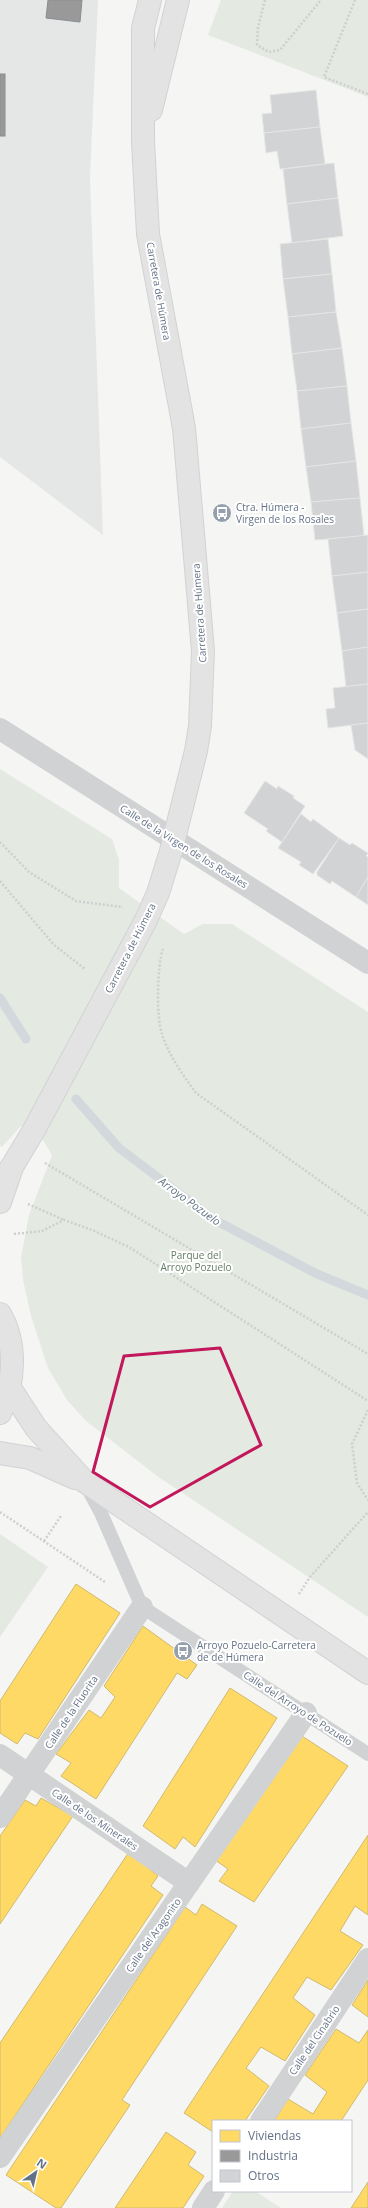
<svg xmlns="http://www.w3.org/2000/svg" width="368" height="2208" font-family="'Open Sans',sans-serif">
	<rect width="100%" height="100%" fill="#f5f6f4"/>
	<polygon fill="#e5e6e6" points="0,0 98,0 90,177 103,535 0,457"/>
	<g fill="#e4e9e2">
		<polygon points="221,0 368,0 368,97 208,35"/>
		<polygon points="0,769 112,839 119,860 119,888 184,934 203,924 232,924 368,1012 368,1617 157,1476 86,1421 67,1400 48,1368 31,1316 23,1280 21,1257 29,1215 52,1155 43,1140 21,1126 2,1147 0,1146"/>
		<polygon points="0,1534 48,1567 0,1637"/>
		<polygon points="233,2191 255,2191 281,2208 222,2208"/>
	</g>
	<g fill="#ffd966" stroke="#d0ba70">
		<polygon points="76,1584 120,1613 38,1739 25,1733 17,1744 0,1733 0,1701"/>
		<polygon points="143,1626 197,1665 187,1679 177,1673 96,1799 61,1776 71,1763 56,1754 89,1710 101,1718 115,1697 104,1686"/>
		<polygon points="230,1688 277,1718 195,1847 183,1837 175,1849 143,1826"/>
		<polygon points="302,1736 348,1766 254,1902 219,1881 228,1869 215,1860"/>
		<polygon points="41,1798 73,1816 0,1924 0,1836 25,1800 36,1806"/>
		<polygon points="368,1835 368,1915 355,1906 340,1931 363,1945 331,1990 307,1977 293,1998 315,2015 285,2061 261,2047 246,2068 269,2086 245,2121 213,2121 213,2132 184,2113"/>
		<polygon points="129,1852 158,1876 151,1886 163,1895 0,2138 0,2043"/>
		<polygon points="202,1904 237,1926 122,2100 130,2105 61,2208 56,2208 6,2175 185,1907 196,1915"/>
		<polygon points="368,1980 368,2017 352,2005"/>
		<polygon points="336,2029 359,2043 368,2030 368,2080 341,2121 274,2121 288,2099 313,2114 327,2092 305,2075"/>
		<polygon points="166,2132 196,2152 188,2165 204,2176 183,2208 115,2208"/>
		<polygon points="368,2182 368,2208 351,2208"/>
	</g>
	<g fill="#999" stroke="#898d93">
		<polygon points="48,0 82,0 80,22 46,18"/>
		<rect x="0" y="74" width="5" height="62"/>
	</g>
	<g fill="none" stroke-linecap="round" stroke-linejoin="round">
		<g stroke="#d3d8dd" stroke-width="9">
			<polyline points="0,998 26,1039"/>
			<polyline points="76,1099 119,1148 213,1219 315,1273 368,1295"/>
		</g>
	</g>
	<g fill="#d1d3d4" stroke="#e4e5e4">
		<polygon points="316,90 320,127 264,133 262,114 272,113 270,95"/>
		<polygon points="320,127 325,164 280,169 277,151 266,153 264,133"/>
		<polygon points="334,163 338,198 287,204 283,169"/>
		<polygon points="338,198 343,236 292,243 287,204"/>
		<polygon points="328,239 332,274 283,279 280,244"/>
		<polygon points="332,274 336,312 288,317 283,279"/>
		<polygon points="336,312 342,348 292,354 288,317"/>
		<polygon points="342,348 347,386 297,391 292,354"/>
		<polygon points="347,386 351,423 301,429 297,391"/>
		<polygon points="351,423 356,461 306,467 301,429"/>
		<polygon points="356,461 360,498 311,502 306,467"/>
		<polygon points="360,498 364,536 315,540 311,502"/>
		<polygon points="368,535 368,572 332,576 328,539"/>
		<polygon points="368,572 368,609 337,613 332,576"/>
		<polygon points="368,609 368,647 342,651 337,613"/>
		<polygon points="368,647 368,684 346,687 342,651"/>
		<polygon points="368,684 368,723 328,728 326,709 335,708 333,688"/>
		<polygon points="368,723 368,759 355,750 351,725"/>
		<polygon points="265,781 277,789 278,786 294,796 293,798 305,806 282,842 266,831 268,829 244,813"/>
		<polygon points="301,814 311,822 313,819 339,838 313,874 299,865 301,862 278,848"/>
		<polygon points="339,838 350,845 352,843 368,853 366,856 368,857 368,877 356,897 332,881 330,884 317,875 317,872"/>
		<polygon points="368,877 368,905 356,897"/>
	</g>
	<g fill="none" stroke-linecap="round" stroke-linejoin="round">
		<defs>
			<g id="secondary">
				<polyline points="151,110 178,0"/>
				<polyline points="0,1183 13,1165 34,1130 146,920 158,893 171,851 196,751 200,726 203,651 184,428 148,234 143,142 143,28 150,0"/>
				<polyline points="0,1202 11,1170"/>
				<path d="M0,1314C17,1343 15,1384 0,1413"/>
				<polyline points="10,1388 36,1428 84,1481 368,1673"/>
				<polyline points="0,1453 30,1458 75,1478"/>
			</g>
		</defs>
		<use href="#secondary" stroke="#d0d3d4" stroke-width="24"/>
		<g stroke="#cecfcf" stroke-width="2.5" stroke-dasharray="2 2" stroke-linecap="butt">
			<polyline points="265,0 258,27 257,45 269,52 280,50 321,0"/>
			<polyline points="355,0 324,77 368,94"/>
			<polyline points="0,842 29,872 76,901 123,907"/>
			<polyline points="0,881 54,945 85,969"/>
			<path d="M163,949C157,966 156,1017 162,1034C169,1056 183,1075 196,1093L368,1215"/>
			<polyline points="45,1163 368,1354"/>
			<polyline points="28,1204 64,1220"/>
			<polyline points="14,1234 42,1231 64,1220 92,1230 129,1247 368,1401"/>
			<polyline points="368,1410 352,1444 357,1483 368,1500"/>
			<polyline points="0,1512 105,1582"/>
			<polyline points="44,1541 61,1516"/>
			<polyline points="299,1594 310,1577 368,1512"/>
		</g>
		<polyline stroke="#d1d2d3" stroke-width="14" points="86,1485 101,1513 142,1607 368,1754"/>
		<g stroke="#d1d2d3" stroke-width="22">
			<polyline points="0,729 368,963"/>
			<polyline points="0,1755 189,1883"/>
			<polyline points="0,1817 142,1607"/>
			<polyline points="261,2121 368,1959"/>
			<polyline points="0,2157 306,1713"/>
			<polyline points="203,2208 214,2191"/>
		</g>
		<use href="#secondary" stroke="#e3e3e4" stroke-width="22"/>
	</g>
	<path fill="none" stroke="#c2185b" stroke-width="3" stroke-linejoin="round" d="M220,1348L261,1445L150,1507L93,1472L124,1356Z"/>
	<defs>
		<symbol id="bus-disc" viewBox="-11 -11 22 22"><circle r="9.5" fill="#96a0ac" stroke="#fff"/><path d="M-5-6H5V4H4V6H2V4H-2V6H-4V4H-5ZM-3.5-4V0h7V-4ZM-3.5 1.2v1.5H-2V1.2ZM2 1.2v1.5H3.5V1.2Z" fill="#fff"/></symbol>
	</defs>
	<g fill-rule="evenodd">
		<use href="#bus-disc" x="211" y="502" width="22" height="22"/>
		<use href="#bus-disc" x="172" y="1640" width="22" height="22"/>
	</g>
	<g text-anchor="middle" dominant-baseline="central" stroke-width="4" stroke-linejoin="round" paint-order="stroke">
		<g font-size="10" fill="#637186" stroke="#fff">
			<text transform="translate(159 291) rotate(80)">Carretera de Húmera</text>
			<text transform="translate(199 613) rotate(-94)">Carretera de Húmera</text>
			<text transform="translate(184 846) rotate(32)">Calle de la Virgen de los Rosales</text>
			<text transform="translate(130 948) rotate(-63)">Carretera de Húmera</text>
			<text transform="translate(298 1708) rotate(33)">Calle del Arroyo de Pozuelo</text>
			<text transform="translate(71 1712) rotate(-56)">Calle de la Fluorita</text>
			<text transform="translate(95 1819) rotate(34)">Calle de los Minerales</text>
			<text transform="translate(153 1935) rotate(-55)">Calle del Aragonito</text>
			<text transform="translate(314 2040) rotate(-56)">Calle del Cinabrio</text>
		</g>
		<g font-size="10" fill="#637186" stroke="#fff" text-anchor="start">
			<text x="236" y="507">Ctra. Húmera -<tspan x="236" dy="12">Virgen de los Rosales</tspan></text>
			<text x="197" y="1645">Arroyo Pozuelo-Carretera<tspan x="197" dy="12">de de Húmera</tspan></text>
		</g>
		<g font-size="10" fill="#647c63" stroke="#fff">
			<text x="196" y="1255">Parque del<tspan x="196" dy="12">Arroyo Pozuelo</tspan></text>
		</g>
		<g font-size="11" font-style="italic" fill="#5f7383" stroke="#fff">
			<text transform="translate(190 1201) rotate(36)">Arroyo Pozuelo</text>
		</g>
	</g>
	<rect x="212" y="2120" width="140" height="72" fill="#ffffff" stroke="#c1c6cf"/>
	<rect x="220" y="2130" width="20" height="12" fill="#ffd966" stroke="#c1c6cf"/>
	<text x="248" y="2140" font-size="12" fill="#637186">Viviendas</text>
	<rect x="220" y="2150" width="20" height="12" fill="#999999" stroke="#c1c6cf"/>
	<text x="248" y="2160" font-size="12" fill="#637186">Industria</text>
	<rect x="220" y="2170" width="20" height="12" fill="#d1d3d4" stroke="#c1c6cf"/>
	<text x="248" y="2180" font-size="12" fill="#637186">Otros</text>
	<g transform="translate(36 2172) rotate(34)" stroke="#ffffff" stroke-width="3" paint-order="stroke">
	<path d="M0-3L7 15L0 10L-7 15Z" fill="#637186"/>
	<text y="-6" font-size="11" font-weight="bold" text-anchor="middle" fill="#637186">N</text>
	</g>
</svg>
